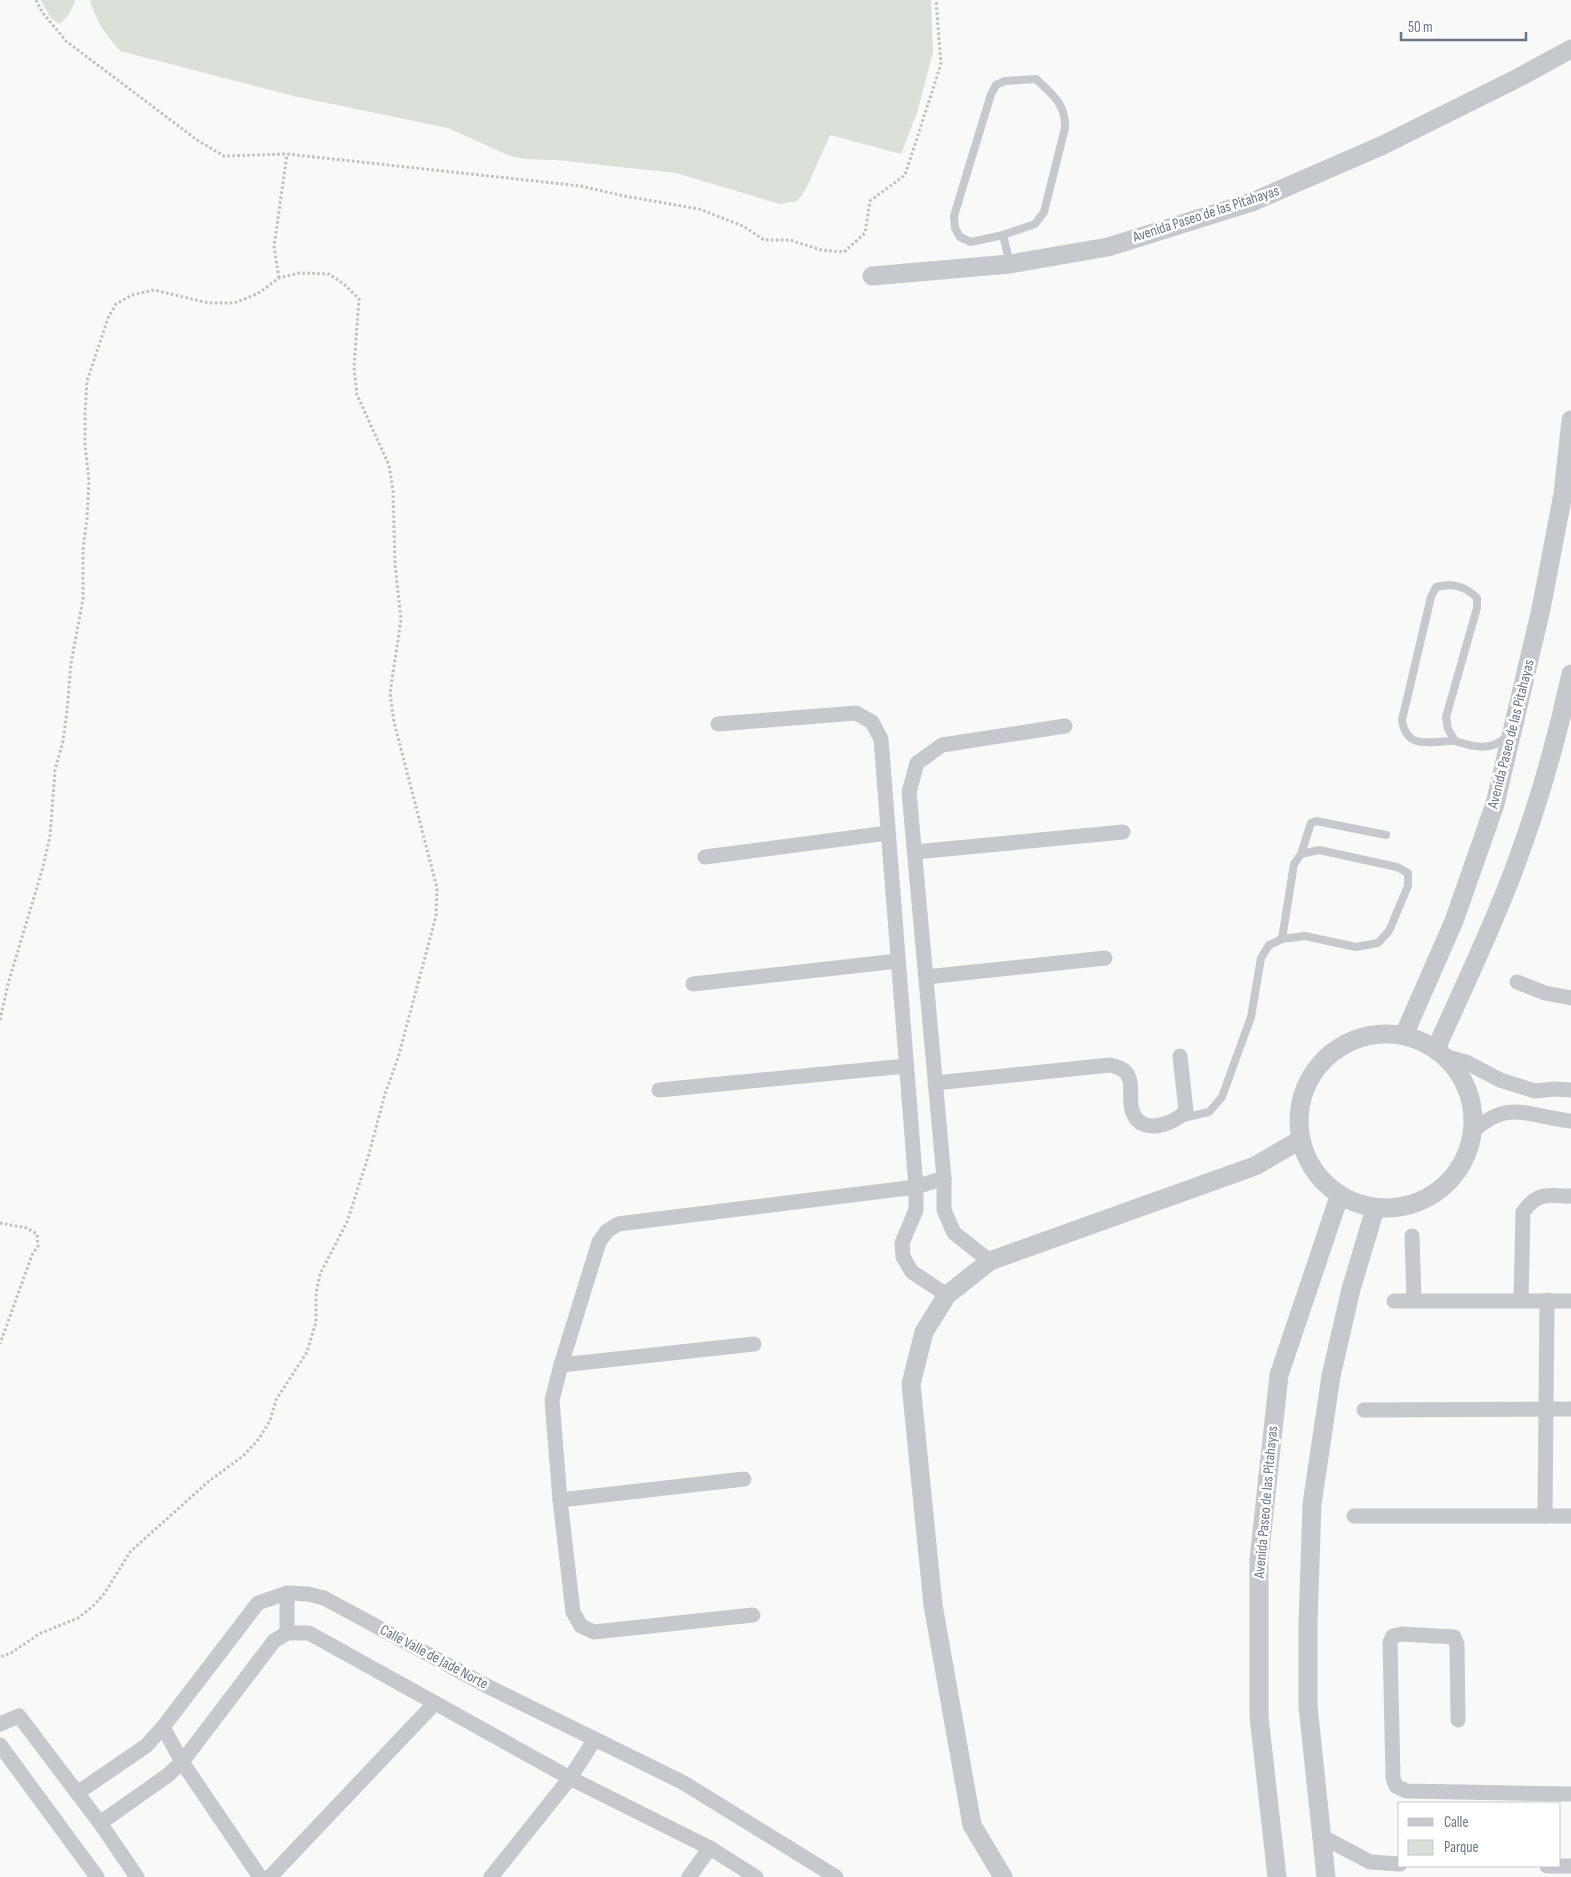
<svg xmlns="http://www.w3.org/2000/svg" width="1571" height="1877" font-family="'Sofia Sans Condensed',sans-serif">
	<rect width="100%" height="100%" fill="#f9f9f7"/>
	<g fill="#dae0d8">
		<path d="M41,0H74L75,1C71,11 68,18 59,24L50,17Z"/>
		<path d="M90,0H931L933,53L917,113L901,154L830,135L806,189L797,201L780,204L676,173L556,160L525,159L510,156L448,128L298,97L120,51C106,35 96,21 90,0Z"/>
	</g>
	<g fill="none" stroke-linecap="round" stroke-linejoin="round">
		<g stroke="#bdbfc2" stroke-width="3" stroke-dasharray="2.5 2.5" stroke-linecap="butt">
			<polyline points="36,0 42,12 66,41 197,140 224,156 287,154 581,186 624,196 699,209 743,226 764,240 790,240 821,250 844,252 865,233 870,201 905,175 941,64 936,0"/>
			<polyline points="279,278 274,247 287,154"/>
			<polyline points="0,1020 8,984 43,867 50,836 55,770 63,741 67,711 71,663 83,599 83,550 87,518 89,481 85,445 85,413 87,381 108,318 116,304 132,295 154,290 209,303 234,303 257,294 279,278 299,273 329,274 344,284 359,299 354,367 357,395 389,465 393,491 395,564 401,620 390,693 394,722 437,888 436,916 398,1058 385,1094 369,1154 347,1222 320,1274 316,1294 316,1322 307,1352 276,1400 270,1421 258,1440 243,1456 209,1481 130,1552 104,1594 92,1607 78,1618 39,1634 11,1653 0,1657"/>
			<polyline points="0,1223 27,1228 37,1234 38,1246 32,1255 0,1344"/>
		</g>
		<g stroke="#c5c8cc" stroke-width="8">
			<path d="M1036,79C1052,94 1066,104 1065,128L1044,212L1035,224L1003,235L971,242L960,237L955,228L954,216L991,94L996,85L1005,81Z"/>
			<polyline points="1003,235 1010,264"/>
			<path d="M1455,741C1432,740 1407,752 1402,720L1431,597L1436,587C1453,583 1465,586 1477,598V608L1446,717L1448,729L1455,741C1474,747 1492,752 1507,736"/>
			<polyline points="1301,854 1311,823 1316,821 1386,835"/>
			<polyline points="1183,1118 1209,1112 1222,1097 1251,1017 1261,958 1269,945 1282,939 1305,936 1356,947 1378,943 1389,931 1408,886 1408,873 1397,867 1319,850 1301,854 1294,864 1282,939"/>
		</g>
		<g stroke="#c5c8cc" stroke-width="15">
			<polyline points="718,724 856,713 872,722 881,739 916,1187 916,1210 902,1243 903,1257 912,1272 947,1295"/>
			<polyline points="915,852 1123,832"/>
			<polyline points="705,857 888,833"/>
			<polyline points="926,977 1105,958"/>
			<polyline points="1517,982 1545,993 1571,998"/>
			<polyline points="693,984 898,961"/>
			<polyline points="1451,1058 1466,1062 1500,1080 1535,1091 1554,1089 1571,1090"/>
			<path d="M935,1083L1110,1065C1118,1067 1126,1069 1129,1078C1133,1088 1128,1102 1133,1113C1142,1136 1174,1124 1186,1111L1180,1056"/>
			<polyline points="659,1090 906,1066"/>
			<path d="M1473,1131C1510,1098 1529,1117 1571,1121"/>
			<polyline points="1412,1236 1414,1300"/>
			<polyline points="990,1261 954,1233 944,1210 944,1178 909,792 917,763 942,745 1065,726"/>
			<path d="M1521,1300L1523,1212C1538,1191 1548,1196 1571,1196"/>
			<polyline points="1394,1301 1571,1301"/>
			<polyline points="561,1365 754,1344"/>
			<polyline points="1364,1410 1571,1409"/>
			<polyline points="560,1500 744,1479"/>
			<polyline points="1354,1516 1571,1516"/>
			<polyline points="1545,1516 1547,1300"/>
			<polyline points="753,1615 594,1632 581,1626 573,1612 560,1500 552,1400 561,1365 599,1242 607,1231 618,1224 916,1187 944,1178"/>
			<polyline points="287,1633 287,1593"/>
			<polyline points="1458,1720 1457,1644 1454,1637 1402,1634 1393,1636 1390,1642 1393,1778 1396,1786 1406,1791 1571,1794"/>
			<polyline points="0,1724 19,1716 100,1823 137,1877"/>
			<polyline points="163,1727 182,1762 260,1877"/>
			<polyline points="0,1745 97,1877"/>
			<polyline points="77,1793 146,1746 163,1727 258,1603 287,1593 308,1594 324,1598 485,1685 684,1783 836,1877"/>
			<polyline points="100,1823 168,1775 182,1762 274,1641 287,1633 309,1633 570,1778 710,1848 756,1877"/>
			<polyline points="1321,1836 1370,1862 1400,1864"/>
			<polyline points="1547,1866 1571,1866"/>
			<polyline points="270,1877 435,1703"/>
			<polyline points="491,1877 570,1778 595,1739"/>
			<polyline points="689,1877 710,1848"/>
		</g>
		<g stroke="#c5c8cc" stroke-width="19">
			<polyline points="872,276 1010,264 1108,247 1252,202 1381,146 1514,80 1571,49"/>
			<circle cx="1386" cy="1121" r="87"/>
			<polyline points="1404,1035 1454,921 1495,804 1541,609 1563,494 1571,420"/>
			<path d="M1436,1049C1463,988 1493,927 1516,864C1539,802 1557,739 1571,674"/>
			<polyline points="1003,1877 972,1825 933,1605 911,1384 924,1332 947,1295 990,1261 1255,1166 1300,1140"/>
			<polyline points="1277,1877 1259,1717 1259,1559 1279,1375 1339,1197"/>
			<polyline points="1326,1877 1308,1706 1308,1624 1312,1504 1331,1376 1351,1289 1375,1209"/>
		</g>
	</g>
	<g text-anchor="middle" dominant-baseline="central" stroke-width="5" stroke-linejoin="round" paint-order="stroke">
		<g font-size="15" fill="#697687" stroke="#fff">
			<text transform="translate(1206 214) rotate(-18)">Avenida Paseo de las Pitahayas</text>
			<text transform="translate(1511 734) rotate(-76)">Avenida Paseo de las Pitahayas</text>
			<text transform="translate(1266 1502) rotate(-85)">Avenida Paseo de las Pitahayas</text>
			<text transform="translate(434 1657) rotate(28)">Calle Valle de Jade Norte</text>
		</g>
	</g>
	<rect x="1398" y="1802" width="162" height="65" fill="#ffffff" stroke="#c3c8cf"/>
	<rect x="1408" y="1818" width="25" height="8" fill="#c5c8cc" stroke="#c3c8cf"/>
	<text x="1444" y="1827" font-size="15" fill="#697687">Calle</text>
	<rect x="1408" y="1840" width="25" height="15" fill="#dae0d8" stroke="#c3c8cf"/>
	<text x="1444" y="1852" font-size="15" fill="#697687">Parque</text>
	<path d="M1401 32v8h125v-8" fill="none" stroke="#697687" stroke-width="2.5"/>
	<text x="1408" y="32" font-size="15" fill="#697687" stroke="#ffffff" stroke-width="4" paint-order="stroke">50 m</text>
</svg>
